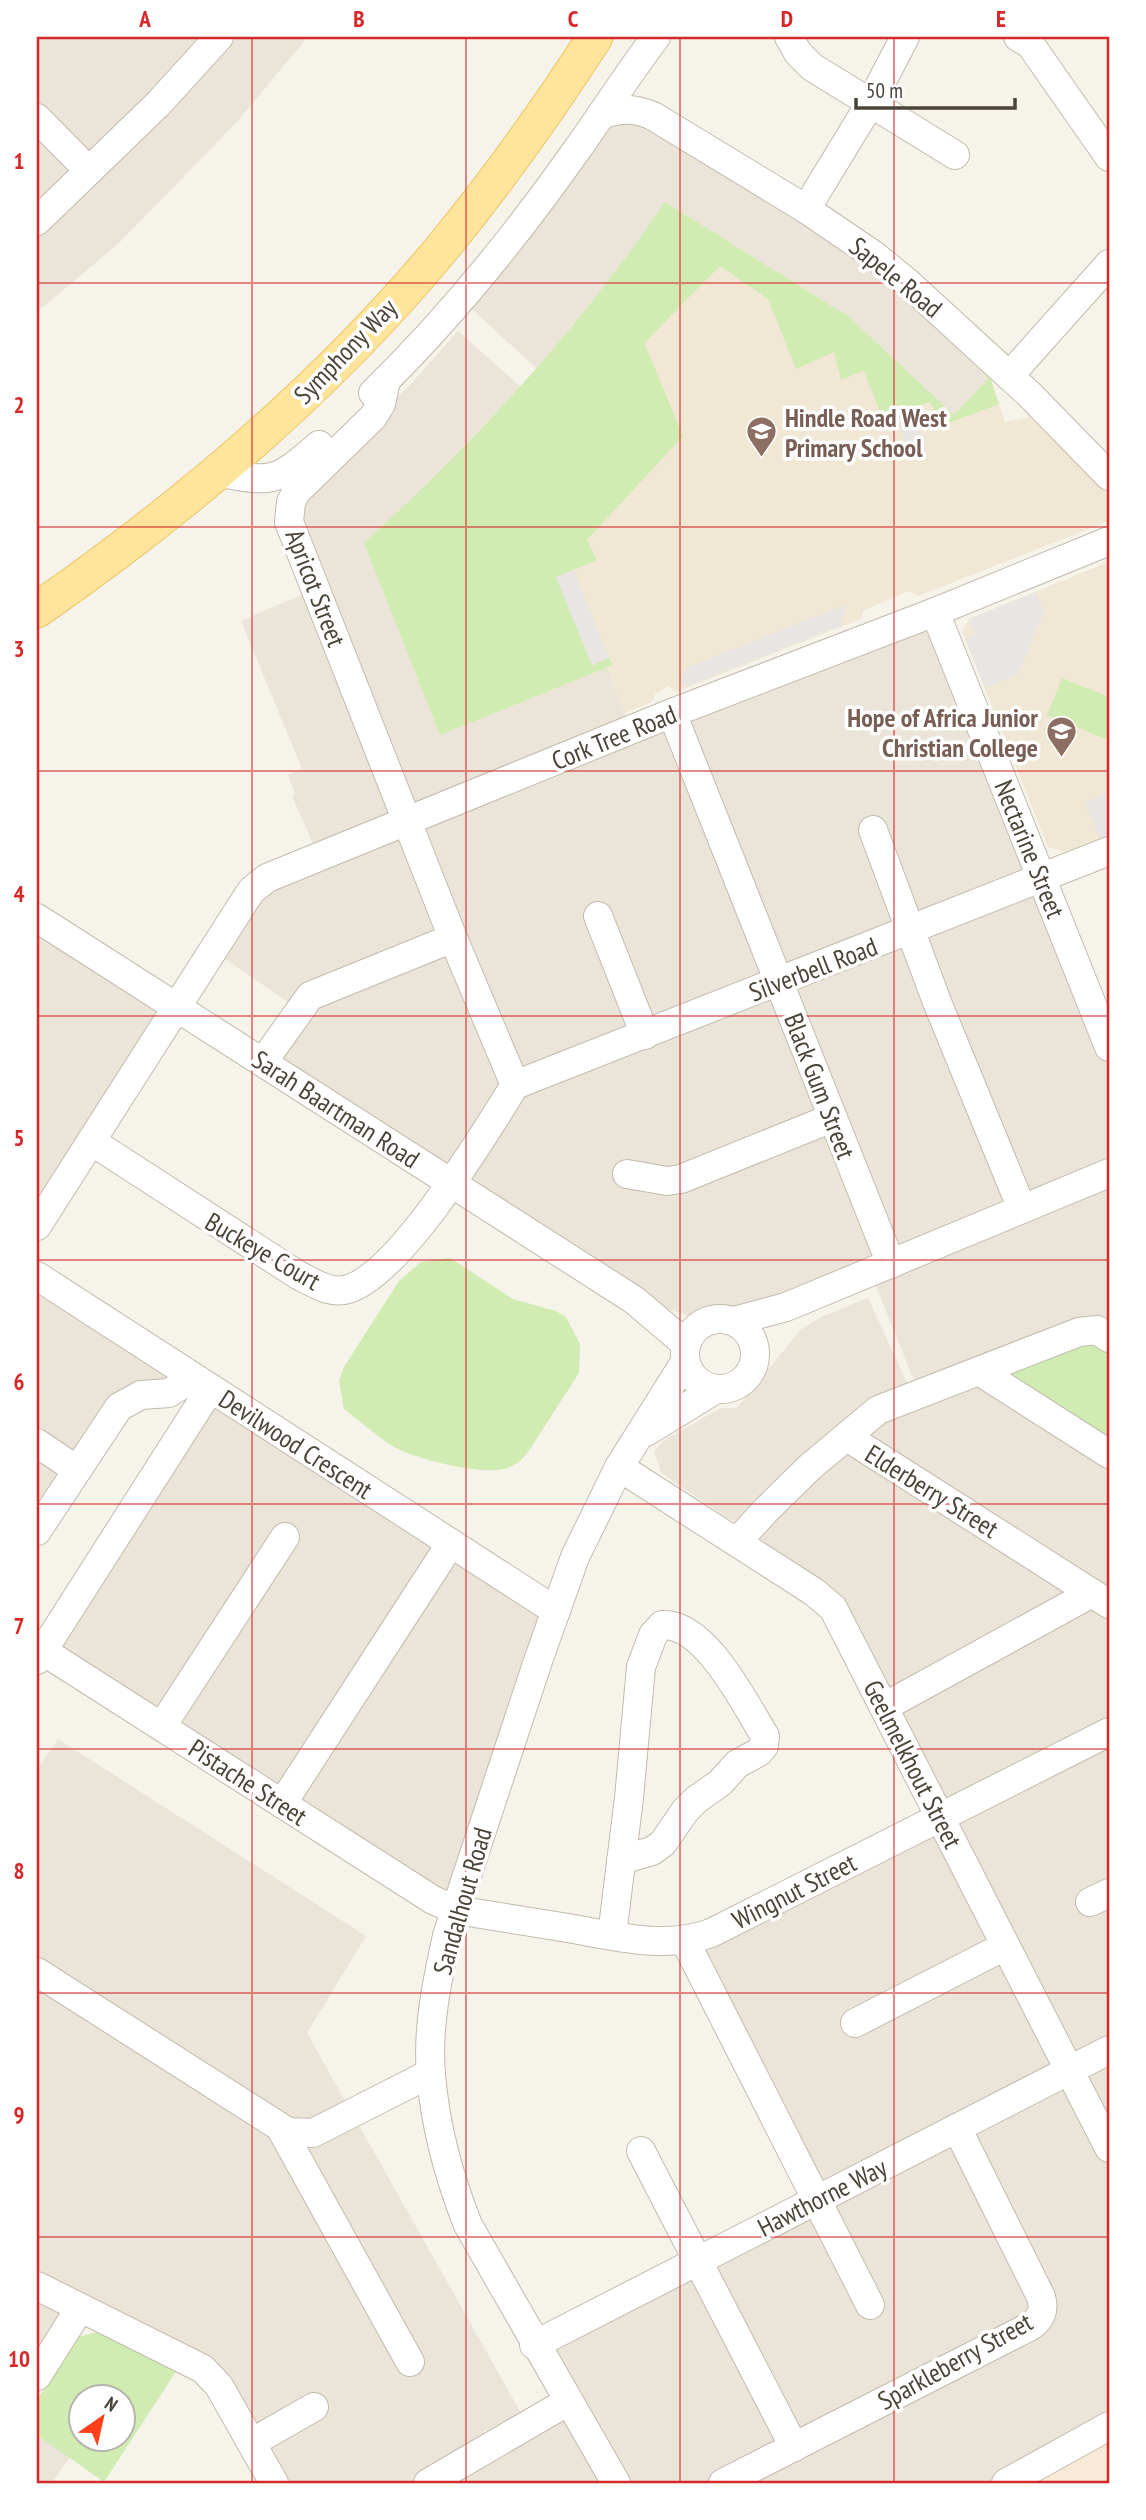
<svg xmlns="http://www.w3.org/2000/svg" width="1146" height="2520" font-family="'PT Sans Narrow',sans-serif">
	<rect width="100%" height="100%" fill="#f6f3eb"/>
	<g fill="#eae5d8">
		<polygon points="37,37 308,37 235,124 118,244 37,312"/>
		<polygon points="624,110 805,210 999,368 955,416 849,318 665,202 624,262 537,369 461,299"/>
		<polygon points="458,331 521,387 411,500 364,543 607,668 631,728 934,611 1109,1050 1109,1337 1104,1333 1109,1453 1109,2427 1008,2483 273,2483 218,2387 80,2309 37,2375 37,1770 58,1739 366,1936 307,2033 521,2413 483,2432 493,2445 566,2402 533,2345 815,2200 684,1940 937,1816 837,1616 735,1542 919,1393 871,1274 721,1320 708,1321 634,1300 261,1062 298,1009 212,950 246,897 318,855 292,796 295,794 288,775 302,769 241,621 317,588 290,512 374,418 409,386"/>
		<polygon points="37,920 174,1008 37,1224"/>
		<polygon points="37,1278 187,1376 144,1394 37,1529"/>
		<polygon points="868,1298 910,1389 738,1522 727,1518 661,1473 654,1451 664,1440 721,1408 737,1408 801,1329 823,1316"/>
		<polygon points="210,1390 555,1611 455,1909 44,1651"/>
		<polygon points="37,2435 70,2457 52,2483 37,2483"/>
	</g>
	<polygon fill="#f8ead6" points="1109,2442 1109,2483 1034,2483"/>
	<g fill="#f0e8d4">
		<polygon points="665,202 849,317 954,415 990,377 1005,422 1030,417 1109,495 1109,521 918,596 909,591 863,611 861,619 676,692 668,686 655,694 652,702 625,713 607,668 440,735 364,543 411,500 518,391 624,262"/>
		<polygon points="1109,562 1109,835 1065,852 1048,847 962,631 969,619"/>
	</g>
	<g fill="#d0ecb2" fill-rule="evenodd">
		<path d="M665,202L849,317L954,415L990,377L999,404L946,424H941L930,402L910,409L906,418L895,421L888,432L864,371L841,380L834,352L796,369L768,299L720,266L649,338L645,345L683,436L587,540L597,560L556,577L592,665L609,658L613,665L440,735L364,543C477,440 579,329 665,202Z"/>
		<polygon points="1062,678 1109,697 1108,740 1047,715"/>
		<path d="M450,1258L513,1299L556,1311L566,1317L580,1344L579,1373L530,1449C523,1459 516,1466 504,1469C479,1475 415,1459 392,1446C376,1436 360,1421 344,1409L339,1381L344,1367L399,1281L421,1262Z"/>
		<polygon points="1084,1336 1106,1346 1109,1352 1109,1446 1015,1386 1009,1374"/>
		<path d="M102,2331L177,2370L104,2482L37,2435V2400L77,2337ZM80,2398H122V2440H80Z"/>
	</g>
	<g fill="#e8e5e2">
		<polygon points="914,418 927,452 912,458 899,424"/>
		<polygon points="574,570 609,658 592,665 556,577"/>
		<polygon points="1036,592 1044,612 1018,674 985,688 965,639 976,634 969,619"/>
		<polygon points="848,604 840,626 687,686 681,683 686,668"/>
		<polygon points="1109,792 1109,835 1100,839 1085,802"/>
	</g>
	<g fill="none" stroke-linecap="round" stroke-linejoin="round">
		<defs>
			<g id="minor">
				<polyline points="789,37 798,53 812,67 955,155"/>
				<polyline points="1018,37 1030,44 1109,157"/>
				<path d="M601,115C620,108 635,108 653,116L806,209L875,256L908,283L1030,395L1109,476"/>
				<polyline points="37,118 89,171"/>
				<polyline points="806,209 870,104 905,37"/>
				<polyline points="37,221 158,104 219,37"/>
				<polyline points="1009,376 1109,264"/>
				<polyline points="386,380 381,404 373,417 296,492 291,502 289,522 453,938 515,1085"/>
				<path d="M373,393C448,320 516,236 576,151C603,113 628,74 656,37"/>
				<path d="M217,472C273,483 275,483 319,445"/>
				<polyline points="935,612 1109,1047"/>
				<polyline points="672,713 891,1264"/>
				<polyline points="873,830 937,1002 1022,1209"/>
				<polyline points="598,916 645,1035"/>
				<polyline points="37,918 634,1300 686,1344"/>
				<polyline points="263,1062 310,996 453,938"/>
				<polyline points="515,1085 1109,851"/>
				<path d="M91,1141L298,1275C312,1282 328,1293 344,1290C396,1281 486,1132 515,1085"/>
				<polyline points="627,1174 667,1181 681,1179 832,1118"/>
				<polyline points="37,1226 247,897 252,890 267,878 672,713 935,612 1109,541"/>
				<polyline points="37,1276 556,1611"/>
				<circle cx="720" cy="1354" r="35"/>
				<polyline points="734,1321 786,1307 1109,1173"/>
				<polyline points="979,1371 1109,1454"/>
				<polyline points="646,1432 716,1389"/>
				<polyline points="847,1437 1109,1604"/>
				<polyline points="37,1443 77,1470"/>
				<polyline points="619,1467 814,1592 833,1608 1109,2148"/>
				<polyline points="37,1531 119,1407 141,1395 169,1393 183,1384 190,1376"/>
				<polyline points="737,1542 766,1510 810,1467 878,1410 1079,1332 1097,1330 1109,1338"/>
				<path d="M43,1651L433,1900L456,1910C493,1916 530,1922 568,1928C614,1936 665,1950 711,1933L1109,1732"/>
				<polyline points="37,1660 210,1389"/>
				<polyline points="884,1707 1092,1593"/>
				<polyline points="162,1726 285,1537"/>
				<polyline points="282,1804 451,1543"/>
				<polyline points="1090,1902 1109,1893"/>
				<path d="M612,1935L629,1798L641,1667L653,1635L662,1625C705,1622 745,1704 765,1736L764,1746L759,1752L737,1764L720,1783L697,1799L685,1811L663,1843L652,1851L621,1860"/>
				<polyline points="685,1941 870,2305"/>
				<polyline points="37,1972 288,2132 313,2133 431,2073"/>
				<polyline points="855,2023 1005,1946"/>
				<polyline points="281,2129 410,2362"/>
				<polyline points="641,2151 794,2447"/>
				<polyline points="37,2286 203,2369 219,2386 274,2483"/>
				<polyline points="534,2345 1109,2050"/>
				<polyline points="37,2376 80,2308"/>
				<polyline points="251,2443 314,2407"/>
				<polyline points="428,2483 567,2402"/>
				<path d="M616,2483L468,2225C449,2177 435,2126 431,2074C427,2028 437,1981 447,1936L538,1661L575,1557L619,1467L685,1362"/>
				<path d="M723,2483L1029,2327C1041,2320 1045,2310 1041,2297L957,2128"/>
				<polyline points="1006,2483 1109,2426"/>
			</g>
			<path id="major" d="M37,610C185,507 327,387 443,247C498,180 548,110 595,37"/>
		</defs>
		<use href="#minor" stroke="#c2bbac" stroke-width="30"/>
		<use href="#major" stroke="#ebc564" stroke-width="37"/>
		<use href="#minor" stroke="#fff" stroke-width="28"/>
		<use href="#major" stroke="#ffe59b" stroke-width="35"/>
	</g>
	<path fill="none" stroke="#d62828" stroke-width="2" stroke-opacity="0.55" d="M252,37V2483M466,37V2483M680,37V2483M894,37V2483M37,283H1109M37,527H1109M37,771H1109M37,1016H1109M37,1260H1109M37,1504H1109M37,1749H1109M37,1993H1109M37,2237H1109"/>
	<defs>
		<symbol id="school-pin" viewBox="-11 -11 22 30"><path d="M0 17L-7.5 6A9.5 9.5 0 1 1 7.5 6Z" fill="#8d6e63" stroke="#fff"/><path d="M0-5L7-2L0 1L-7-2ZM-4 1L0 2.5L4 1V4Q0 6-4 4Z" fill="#fff"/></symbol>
	</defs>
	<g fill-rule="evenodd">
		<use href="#school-pin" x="744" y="414" width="35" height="47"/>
		<use href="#school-pin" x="1044" y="714" width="35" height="47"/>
	</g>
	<g text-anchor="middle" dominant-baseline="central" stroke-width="7" stroke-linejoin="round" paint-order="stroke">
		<g font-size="26" fill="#4b4438" stroke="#fff">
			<text transform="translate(896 277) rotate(39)">Sapele Road</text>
			<text transform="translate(345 351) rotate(-46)">Symphony Way</text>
			<text transform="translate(316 588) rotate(69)">Apricot Street</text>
			<text transform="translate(614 737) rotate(-22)">Cork Tree Road</text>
			<text transform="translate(1030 849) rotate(68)">Nectarine Street</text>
			<text transform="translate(813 969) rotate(-21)">Silverbell Road</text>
			<text transform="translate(820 1086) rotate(69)">Black Gum Street</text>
			<text transform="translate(336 1109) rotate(33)">Sarah Baartman Road</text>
			<text transform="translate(263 1251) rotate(30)">Buckeye Court</text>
			<text transform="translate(296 1444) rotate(33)">Devilwood Crescent</text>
			<text transform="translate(932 1491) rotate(32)">Elderberry Street</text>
			<text transform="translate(913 1764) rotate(63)">Geelmelkhout Street</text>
			<text transform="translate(248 1782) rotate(33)">Pistache Street</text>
			<text transform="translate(794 1891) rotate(-27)">Wingnut Street</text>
			<text transform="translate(462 1901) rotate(-74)">Sandalhout Road</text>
			<text transform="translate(822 2197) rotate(-27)">Hawthorne Way</text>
			<text transform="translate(955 2361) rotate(-29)">Sparkleberry Street</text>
		</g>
		<g font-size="26" font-weight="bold" fill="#785e54" stroke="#fff" text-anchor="start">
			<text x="785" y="417">Hindle Road West<tspan x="785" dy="30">Primary School</tspan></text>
			<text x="1038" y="717" text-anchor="end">Hope of Africa Junior<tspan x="1038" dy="30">Christian College</tspan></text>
		</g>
	</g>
	<rect width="1146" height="2520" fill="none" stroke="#ffffff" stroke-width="77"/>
	<g transform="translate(102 2418) rotate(34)"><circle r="33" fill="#ffffff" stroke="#b7b4af" stroke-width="2"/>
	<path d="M0-5L12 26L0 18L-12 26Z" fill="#ff4019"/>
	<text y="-10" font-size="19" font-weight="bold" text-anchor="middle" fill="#4b4438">N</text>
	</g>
	<path d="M856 98v10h159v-10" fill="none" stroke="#4b4438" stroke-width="3.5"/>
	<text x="866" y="98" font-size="21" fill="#4b4438" stroke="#ffffff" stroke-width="5" paint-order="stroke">50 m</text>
	<rect x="38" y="38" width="1070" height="2444" fill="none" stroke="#d62828" stroke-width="2.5"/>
	<g font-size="23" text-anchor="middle" font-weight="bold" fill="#d62828">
		<text x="145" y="27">A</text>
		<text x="359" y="27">B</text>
		<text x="573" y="27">C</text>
		<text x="787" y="27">D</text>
		<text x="1001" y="27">E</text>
		<text x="19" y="169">1</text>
		<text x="19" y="413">2</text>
		<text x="19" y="657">3</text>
		<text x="19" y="902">4</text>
		<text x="19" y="1146">5</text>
		<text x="19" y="1390">6</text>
		<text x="19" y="1634">7</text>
		<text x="19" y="1879">8</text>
		<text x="19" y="2123">9</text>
		<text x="19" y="2367">10</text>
	</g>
</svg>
